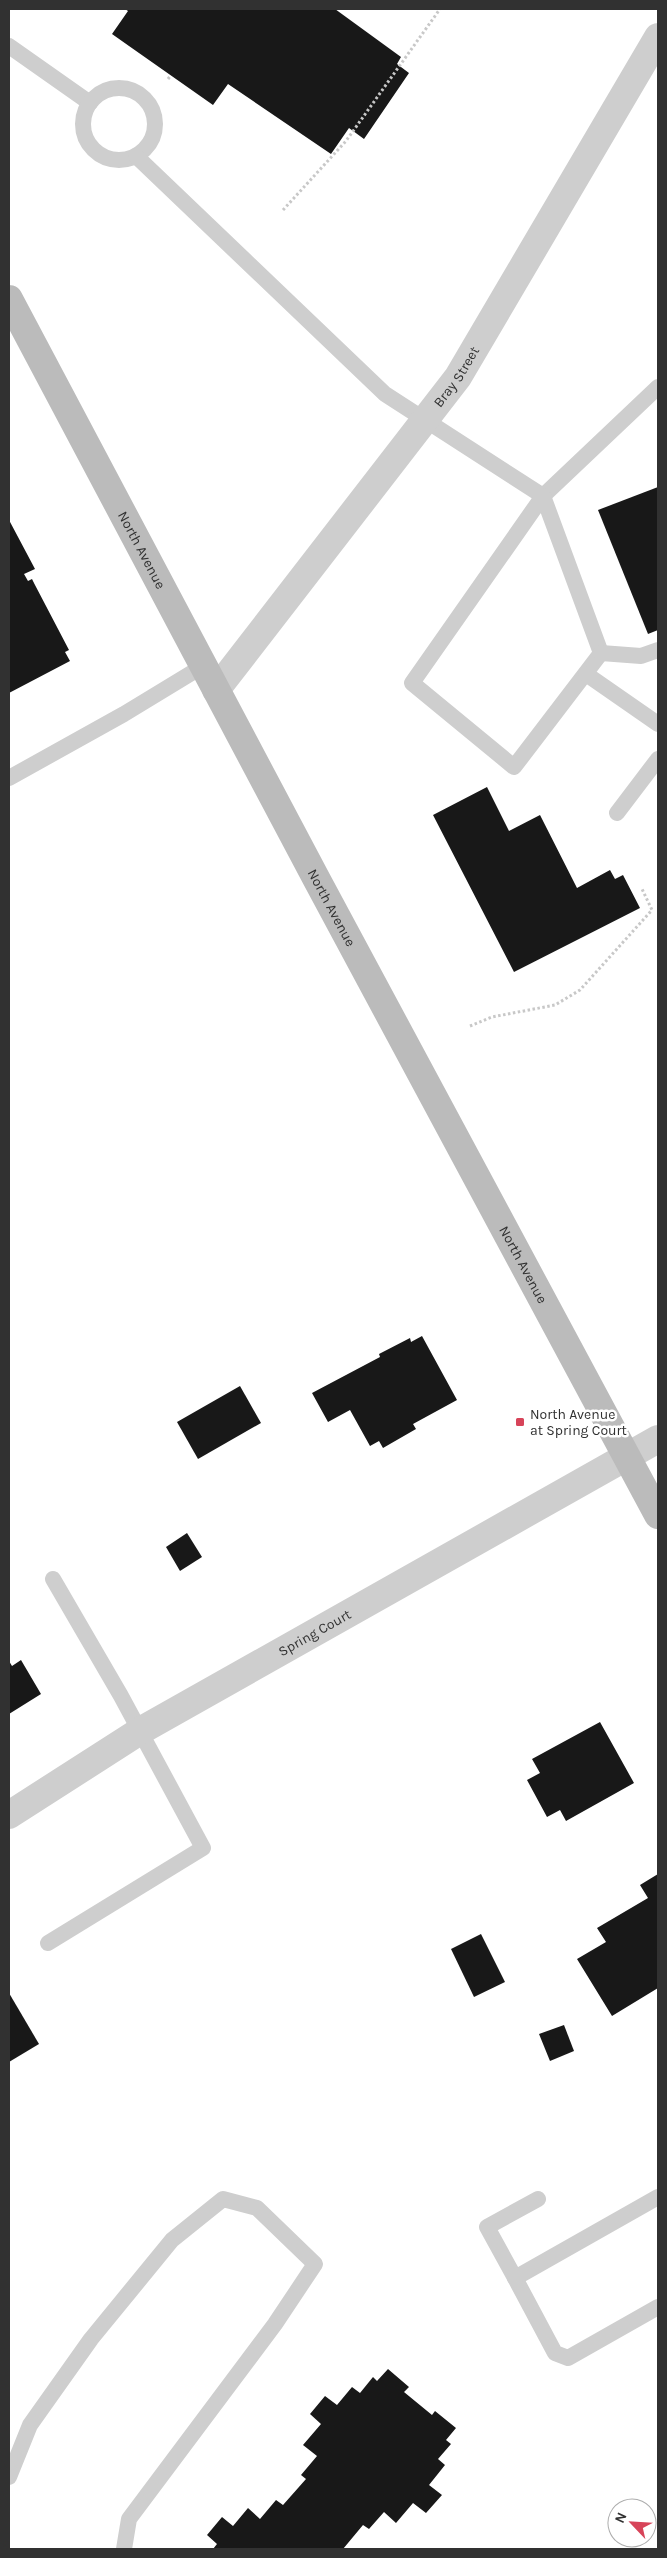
<svg xmlns="http://www.w3.org/2000/svg" width="667" height="2558" font-family="Karla,sans-serif">
	<rect width="100%" height="100%" fill="#fff"/>
	<g fill="#181818">
		<polygon points="125,9 335,9 401,57 397,64 409,73 364,139 349,128 331,154 228,84 213,105 129,46 112,34 128,11"/>
		<polygon points="658,487 658,630 648,634 598,510"/>
		<polygon points="9,520 35,569 24,574 28,581 32,579 35,585 69,650 65,652 70,661 9,693"/>
		<polygon points="487,787 509,831 540,815 577,888 610,870 615,879 623,875 640,908 514,972 433,815"/>
		<polygon points="422,1336 457,1400 413,1424 416,1429 383,1448 379,1441 370,1446 350,1410 328,1422 312,1393 380,1357 379,1354 410,1338 411,1342"/>
		<polygon points="240,1386 261,1423 198,1459 177,1422"/>
		<polygon points="187,1533 202,1557 180,1571 166,1547"/>
		<polygon points="21,1660 41,1694 9,1714 9,1661 12,1666"/>
		<polygon points="600,1722 634,1783 566,1821 560,1810 547,1817 527,1780 540,1773 532,1759"/>
		<polygon points="658,1874 658,1988 612,2016 577,1959 606,1942 597,1928 648,1898 640,1885"/>
		<polygon points="481,1934 505,1982 474,1997 451,1949"/>
		<polygon points="9,1993 39,2044 9,2062"/>
		<polygon points="564,2025 574,2051 550,2061 539,2034"/>
		<polygon points="388,2369 409,2387 404,2392 432,2415 435,2411 456,2428 446,2440 451,2444 438,2459 445,2465 429,2485 442,2495 426,2513 413,2503 396,2523 384,2512 369,2529 363,2525 343,2549 213,2549 217,2544 207,2535 222,2517 233,2526 248,2508 260,2519 276,2500 283,2505 306,2479 301,2475 317,2456 303,2445 321,2424 310,2414 325,2396 337,2405 352,2387 360,2393 373,2377 377,2381"/>
	</g>
	<g fill="none" stroke-linecap="round" stroke-linejoin="round">
		<g stroke="#c8c8c8" stroke-width="3" stroke-dasharray="2.5 2.5" stroke-linecap="butt">
			<polyline points="168,79 171,75"/>
			<polyline points="283,210 346,141 440,9"/>
			<polyline points="470,1026 492,1017 555,1005 580,990 652,910 642,889"/>
		</g>
		<g stroke="#cecece" stroke-width="16">
			<polyline points="9,46 90,103"/>
			<circle cx="119" cy="124" r="36"/>
			<polyline points="136,156 385,394 543,496 658,387"/>
			<polygon points="543,496 601,653 514,767 412,683"/>
			<polyline points="601,653 641,656 658,650"/>
			<polyline points="586,674 658,724"/>
			<polyline points="9,778 124,714 203,666"/>
			<polyline points="617,813 658,759"/>
			<polyline points="48,1943 203,1848 121,1696 53,1579"/>
			<polyline points="658,2197 515,2278 555,2353 568,2358 658,2307"/>
			<polyline points="515,2278 487,2227 538,2199"/>
			<polyline points="9,2477 30,2425 91,2339 172,2240 223,2199 257,2208 315,2264 275,2324 129,2519 124,2549"/>
		</g>
		<g stroke="#cecece" stroke-width="28">
			<path id="s1" d="M216,690L458,377L658,37"/>
			<path id="s2" d="M9,1815L140,1731L658,1439"/>
		</g>
		<path stroke="#bbb" stroke-width="28" id="s3" d="M9,299L317,880L658,1515"/>
	</g>
	<rect fill="#d74459" stroke="#fff" stroke-width="2" x="515" y="1417" width="10" height="10" rx="2.5"/>
	<g text-anchor="middle" dominant-baseline="central" stroke-width="5" stroke-linejoin="round" paint-order="stroke">
		<g font-size="14" fill="#313131" stroke="#fff">
			<text stroke="none"><textPath href="#s1" startOffset="395">Bray Street</textPath></text>
			<text stroke="none"><textPath href="#s3" startOffset="284">North Avenue</textPath></text>
			<text stroke="none"><textPath href="#s3" startOffset="689">North Avenue</textPath></text>
			<text stroke="none"><textPath href="#s3" startOffset="1094">North Avenue</textPath></text>
			<text stroke="none"><textPath href="#s2" startOffset="356">Spring Court</textPath></text>
		</g>
		<g font-size="14" fill="#313131" stroke="#fff" text-anchor="start">
			<text x="530" y="1414">North Avenue<tspan x="530" dy="16">at Spring Court</tspan></text>
		</g>
	</g>
	<rect width="667" height="2558" fill="none" stroke="#313131" stroke-width="20"/>
	<g transform="translate(632 2523) rotate(295)"><circle r="24" fill="#ffffff" stroke="#adadad"/>
	<path d="M0-4L9 19L0 12L-9 19Z" fill="#d74459"/>
	<text y="-8" font-size="14" font-weight="bold" text-anchor="middle" fill="#313131">N</text>
	</g>
</svg>
